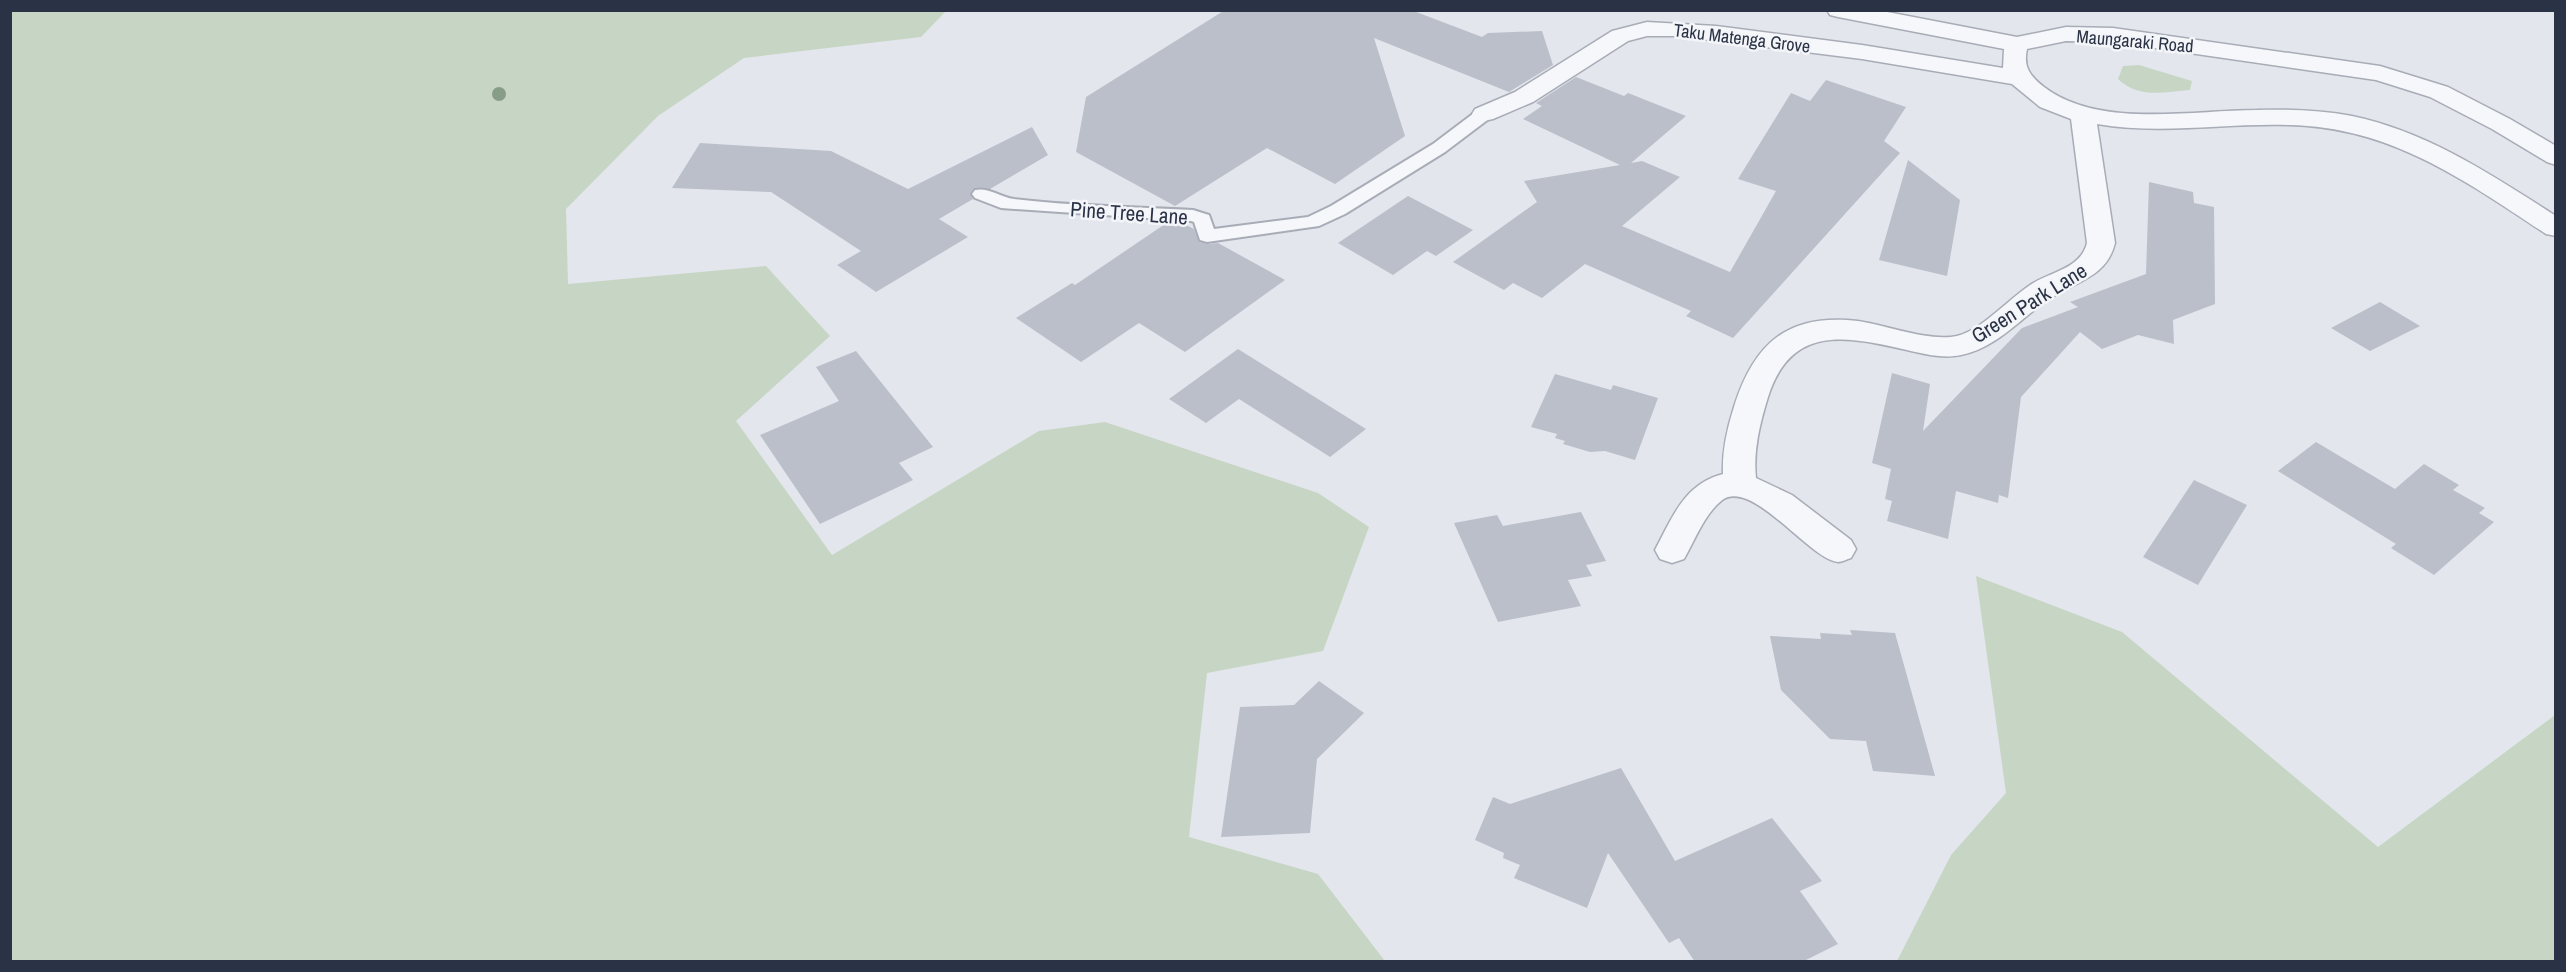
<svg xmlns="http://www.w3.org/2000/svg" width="2566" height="972" font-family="'Archivo Narrow',sans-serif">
	<rect width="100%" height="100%" fill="#e3e6ec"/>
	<g fill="#c7d6c4">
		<polygon points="10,11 946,11 921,37 744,58 658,116 566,209 568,284 766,266 830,336 736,421 832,555 1039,431 1105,422 1318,493 1369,527 1323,651 1207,673 1189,837 1318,874 1385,961 11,961"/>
		<path d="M2139,65L2192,81L2190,90C2164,92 2139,99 2118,79L2123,66Z"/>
		<polygon points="1976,576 2122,632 2378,847 2555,715 2555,961 1897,961 1951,855 2006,793"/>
	</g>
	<g fill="#babfca">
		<polygon points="1225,10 1411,10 1482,37 1488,33 1542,31 1553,65 1509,92 1374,38 1405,136 1335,184 1267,148 1175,206 1076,152 1086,97"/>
		<polygon points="1576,77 1624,96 1628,93 1686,116 1631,163 1642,161 1680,177 1622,226 1730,272 1776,191 1738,179 1791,93 1810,101 1826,80 1906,107 1884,141 1900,153 1733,338 1686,316 1691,311 1585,264 1542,298 1513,283 1504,290 1453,262 1537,202 1524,181 1620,165 1523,119 1542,106 1536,103"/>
		<polygon points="1032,127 1048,155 990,189 973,189 970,194 973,199 939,219 968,237 876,292 837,265 861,251 771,192 672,188 700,143 831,151 908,189"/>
		<polygon points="1908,160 1960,200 1947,276 1879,260"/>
		<polygon points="2149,182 2193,192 2194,203 2214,207 2215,304 2173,320 2174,344 2138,335 2102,349 2080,332 2021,397 2008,498 1999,495 1998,503 1956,491 1948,539 1887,521 1892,501 1885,499 1891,469 1872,463 1892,373 1930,384 1923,431 2022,328 2078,307 2070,302 2146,274"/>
		<polygon points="1408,196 1473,230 1436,256 1427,251 1393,275 1338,243"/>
		<polygon points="1168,222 1182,223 1194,229 1199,242 1207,244 1218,243 1285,280 1185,352 1139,323 1081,362 1016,318 1072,283 1075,285"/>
		<polygon points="2380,302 2420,326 2370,351 2331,328"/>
		<polygon points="1238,349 1366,429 1330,457 1239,399 1206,423 1169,399"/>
		<polygon points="856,351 933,447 899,463 913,480 820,524 760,435 839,401 816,367"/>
		<polygon points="1555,374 1611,390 1613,385 1658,398 1635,460 1605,451 1590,452 1563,444 1565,441 1555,438 1557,434 1531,427"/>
		<polygon points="2316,442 2395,489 2424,464 2459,485 2453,490 2485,508 2479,513 2494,522 2434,575 2391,548 2396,544 2278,471"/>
		<polygon points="2194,480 2247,505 2198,585 2143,557"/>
		<polygon points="1581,512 1606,561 1586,565 1592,576 1568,580 1581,606 1498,622 1454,523 1497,515 1503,526"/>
		<polygon points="1850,630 1895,633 1935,776 1873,771 1866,741 1830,739 1781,690 1770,636 1821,639 1820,633 1852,635"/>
		<polygon points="1319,681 1364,713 1317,759 1310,833 1221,837 1240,707 1294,705"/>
		<polygon points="1621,768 1675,861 1772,818 1822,881 1800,891 1838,944 1802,962 1695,962 1679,938 1669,943 1608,853 1587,908 1514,878 1520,865 1503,858 1504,853 1475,840 1493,797 1510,804"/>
	</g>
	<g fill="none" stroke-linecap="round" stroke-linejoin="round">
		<defs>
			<path id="service" d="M1484,109L1490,110L1492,114L1490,118L1445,152L1345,214L1319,226L1207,242L1200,240L1194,222L1191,221L1001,208L975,198L972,194L975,190C988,187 1000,197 1014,199C1073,206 1133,207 1193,210L1209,215L1214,229L1308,217L1331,206L1433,144L1478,110Z"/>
			<path id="minor" d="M1827,10H1877L2017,37L2066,27L2113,28L2380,66L2448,87L2510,119L2556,146V165L2547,162L2492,129L2430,97L2376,80L2113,42L2066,41L2027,49C2023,67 2030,76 2044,87C2099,129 2192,110 2257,110C2289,109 2321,110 2352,116C2428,132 2492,175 2556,216V236L2546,234C2464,180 2391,127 2289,125C2225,123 2160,135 2097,124L2115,243C2107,275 2081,280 2056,295C2023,314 2000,347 1961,355C1943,359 1924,354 1907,350C1846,336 1791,324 1768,397C1760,423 1753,451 1756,478L1792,495L1851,540L1856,549L1851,558C1847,559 1842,562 1838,562C1810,560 1751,476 1721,501C1704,515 1695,540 1684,559L1672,563L1660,559L1655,550C1672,518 1684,484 1723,474C1722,451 1727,429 1734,407C1754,343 1788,313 1858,321C1886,325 1929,342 1957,336C1983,330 2011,296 2035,282C2055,271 2081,267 2087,243L2071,119L2040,107L2012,84L1862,59L1677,36H1647L1628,41L1533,102L1493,119L1484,121L1475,119L1472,114L1475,109L1515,92L1612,31L1647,22L1716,26L1862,45L2003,68L2004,49L1838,17L1830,15Z"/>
		</defs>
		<use href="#service" stroke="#a8acb7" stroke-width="4"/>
		<use href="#minor" stroke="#a8acb7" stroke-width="3"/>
		<use href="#service" fill="#f6f7fa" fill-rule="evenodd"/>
		<use href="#minor" fill="#f6f7fa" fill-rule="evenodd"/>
	</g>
	<circle fill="#879d88" cx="499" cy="94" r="7"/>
	<g text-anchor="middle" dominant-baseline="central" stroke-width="5" stroke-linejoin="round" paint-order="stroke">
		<g font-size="18" fill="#2a3245" stroke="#f3f5f9">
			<text transform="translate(1742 38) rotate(7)">Taku Matenga Grove</text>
			<text transform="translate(2135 41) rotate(5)">Maungaraki Road</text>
		</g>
		<g font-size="21" fill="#2a3245" stroke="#f3f5f9">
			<text transform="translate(1129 213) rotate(4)">Pine Tree Lane</text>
			<text transform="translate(2029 303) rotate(-32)">Green Park Lane</text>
		</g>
	</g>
	<rect width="2566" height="972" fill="none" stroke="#2a3245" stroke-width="24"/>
</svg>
